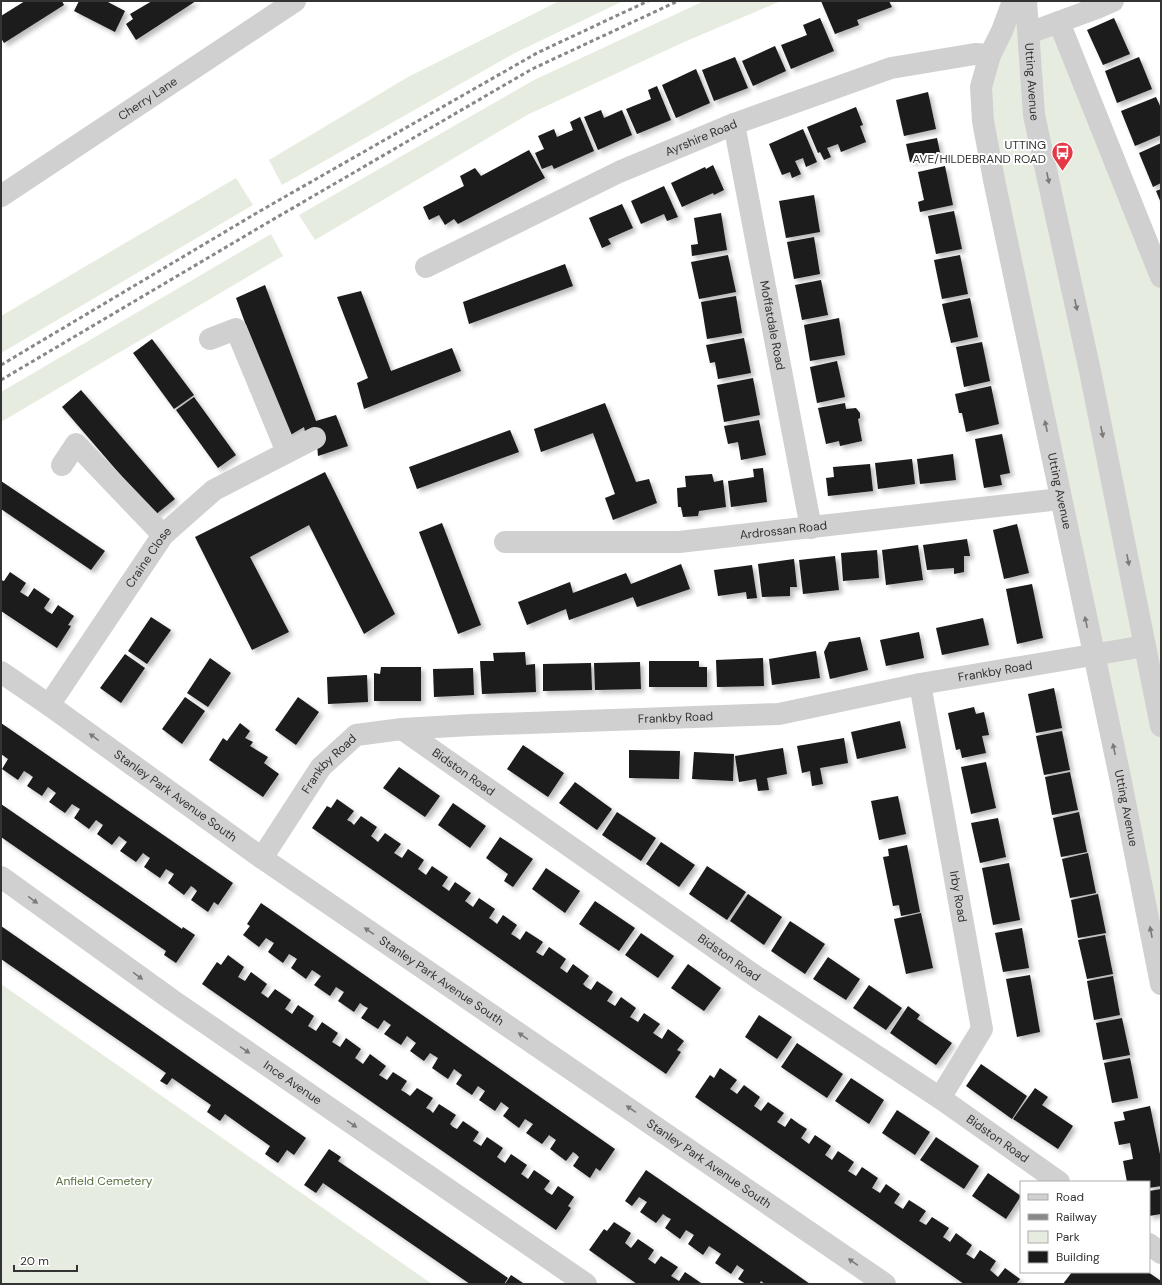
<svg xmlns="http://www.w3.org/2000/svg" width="1162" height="1285" font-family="'DM Sans',sans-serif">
	<defs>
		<filter id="shadow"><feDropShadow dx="3.5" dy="3.5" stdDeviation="2" flood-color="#0004"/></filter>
	</defs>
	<rect width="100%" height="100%" fill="#fff"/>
	<g fill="#e6ecdf">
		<polygon points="559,1 623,1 515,53 282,185 269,160 408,77"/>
		<polygon points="704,1 781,1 684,42 527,115 315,240 299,215 534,80"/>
		<polygon points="1013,1 1029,33 1059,22 1161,277 1161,984 994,180 990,55"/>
		<polygon points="236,178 253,205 1,353 1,316"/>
		<polygon points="271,234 283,256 1,422 1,392"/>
		<polygon points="1,984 432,1284 1,1284"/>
	</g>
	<g fill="#1a1a1a" filter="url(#shadow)">
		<polygon points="25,1 62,1 64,5 4,43 1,38 1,16"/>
		<polygon points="79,1 106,1 125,11 115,32 74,11"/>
		<polygon points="152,1 196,1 136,40 126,24 133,19 130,14"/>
		<polygon points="821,1 889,1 892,7 857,20 859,25 835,34"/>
		<polygon points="820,18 834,51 791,69 781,45 807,35 803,25"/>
		<polygon points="1114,18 1130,54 1103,65 1087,30"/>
		<polygon points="775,46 786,71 753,86 742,61"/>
		<polygon points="735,57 748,88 714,101 702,70"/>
		<polygon points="1139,57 1152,89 1117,103 1105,71"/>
		<polygon points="696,69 710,103 676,118 662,85"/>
		<polygon points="657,86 671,120 637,134 626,109 651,99 648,90"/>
		<polygon points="928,92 936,129 904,136 896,100"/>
		<polygon points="1156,97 1161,108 1161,135 1135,146 1121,111"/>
		<polygon points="856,107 863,125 860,126 866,142 841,152 838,144 827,148 831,157 824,160 820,152 818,153 807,127"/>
		<polygon points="601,110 604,118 622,110 632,135 598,150 584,117"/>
		<polygon points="580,117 594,151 554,169 552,165 542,169 535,153 544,149 538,136 554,129 557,137 573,130 570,122"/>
		<polygon points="803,129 817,162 806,167 803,158 795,161 801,174 792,178 790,172 782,175 769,144"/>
		<polygon points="937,138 941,157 910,162 906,144"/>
		<polygon points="1161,143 1161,183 1153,187 1139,153"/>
		<polygon points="529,150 545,178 458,224 454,219 445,225 439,215 429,220 423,207 464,186 460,176 475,168 481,176"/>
		<polygon points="713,165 724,190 714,195 713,193 682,207 671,183 705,167 706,169"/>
		<polygon points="945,166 953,205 920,212 918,202 924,200 918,172"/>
		<polygon points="664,186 678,217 667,221 664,214 641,224 631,201"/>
		<polygon points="1161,189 1161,203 1156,191"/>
		<polygon points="814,195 820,232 786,238 779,201"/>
		<polygon points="622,204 633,228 608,239 611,244 602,248 589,218"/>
		<polygon points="954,211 962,249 936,254 928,216"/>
		<polygon points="721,213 727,250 692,256 691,245 698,244 694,218"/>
		<polygon points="814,237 820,274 794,279 787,242"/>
		<polygon points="728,255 736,292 699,299 691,262"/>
		<polygon points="960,255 968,294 942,299 934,260"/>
		<polygon points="565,264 573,286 469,324 463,302"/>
		<polygon points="821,280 828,315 802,320 795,285"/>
		<polygon points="265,285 316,421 336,415 348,446 318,456 316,432 306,436 304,427 287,437 236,298"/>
		<polygon points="361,291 391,371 452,348 461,371 364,409 357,383 368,378 337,297"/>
		<polygon points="736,296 742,333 707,339 701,302"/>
		<polygon points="970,298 978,337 951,343 942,304"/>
		<polygon points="839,318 845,355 810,361 804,325"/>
		<polygon points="744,338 751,373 718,379 715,362 710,363 706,345"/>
		<polygon points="152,339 194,395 174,409 133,353"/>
		<polygon points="982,342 990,381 964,387 956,347"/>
		<polygon points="837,361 845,397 817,403 810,367"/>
		<polygon points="753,378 760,415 724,422 717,385"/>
		<polygon points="991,386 999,424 966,432 962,413 959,413 955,394"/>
		<polygon points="81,390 175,499 155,515 62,407"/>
		<polygon points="194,397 236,455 218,468 176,410"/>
		<polygon points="605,403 636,482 649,479 657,503 613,520 605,498 615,494 593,433 541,452 534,429"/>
		<polygon points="845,403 846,409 856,408 860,413 860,418 858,419 862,441 840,446 839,441 826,444 818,408"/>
		<polygon points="759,420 766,455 741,460 738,442 728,444 724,426"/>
		<polygon points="510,430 519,452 417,489 409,467"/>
		<polygon points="1002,434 1010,473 1000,475 1002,485 984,488 975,439"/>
		<polygon points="953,454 956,480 920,484 917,459"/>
		<polygon points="912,459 915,484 878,489 875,463"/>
		<polygon points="870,464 873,491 828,496 826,478 834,477 833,467"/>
		<polygon points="763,468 767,502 731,507 728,481 754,477 753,469"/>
		<polygon points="325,472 395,614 364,634 309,525 250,557 289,632 252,650 195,537"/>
		<polygon points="712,474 714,482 723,480 726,507 699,511 698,516 683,517 681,507 678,507 677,488 686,487 685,476"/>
		<polygon points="1,481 105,551 91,570 1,509"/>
		<polygon points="442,523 481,625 458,634 419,532"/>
		<polygon points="1017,524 1029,573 1004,579 993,530"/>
		<polygon points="967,539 970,556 964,556 964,572 954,574 954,568 927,570 923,545"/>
		<polygon points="918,545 923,580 886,585 882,550"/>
		<polygon points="877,550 879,578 843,581 841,553"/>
		<polygon points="835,556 839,590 803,594 799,560"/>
		<polygon points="794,559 797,587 790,587 790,596 762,597 758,564"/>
		<polygon points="681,564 690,589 637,607 633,597 569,620 566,609 527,625 518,602 570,582 573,593 626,573 631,584"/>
		<polygon points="752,565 757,598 747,599 746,592 718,596 714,570"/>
		<polygon points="10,572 26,583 20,592 28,597 34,588 50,599 44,608 47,611 52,614 58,605 74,616 68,625 71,626 57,648 1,611 1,580 4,581"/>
		<polygon points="1032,584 1043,638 1017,644 1006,589"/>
		<polygon points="151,617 171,630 147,664 128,651"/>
		<polygon points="983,618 989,645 942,655 936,628"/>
		<polygon points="919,632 924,658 886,666 880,640"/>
		<polygon points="860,637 868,670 830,679 824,652 829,642"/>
		<polygon points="816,651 820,678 772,685 769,659"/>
		<polygon points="525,652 526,665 535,664 536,692 482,694 480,661 494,661 493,653"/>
		<polygon points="125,654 145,668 121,703 100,688"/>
		<polygon points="210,658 231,673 208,707 187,693"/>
		<polygon points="763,658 764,686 717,687 716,660"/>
		<polygon points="649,661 699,661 699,667 707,667 707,687 649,687"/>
		<polygon points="640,662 641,689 595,690 594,663"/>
		<polygon points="591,663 592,690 543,691 543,664"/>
		<polygon points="381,667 421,667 421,701 374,701 374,673 380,674"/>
		<polygon points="473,668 474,695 434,697 433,669"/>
		<polygon points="367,675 368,702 328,704 327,677"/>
		<polygon points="1054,688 1062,728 1036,733 1028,694"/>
		<polygon points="185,697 205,711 182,744 162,729"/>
		<polygon points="298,697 319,712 296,745 275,730"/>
		<polygon points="974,707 976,714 984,712 989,735 982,736 986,753 962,758 960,749 956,750 948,713"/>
		<polygon points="900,721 906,748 857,759 851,732"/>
		<polygon points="1,723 233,883 218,905 214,902 208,912 191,900 197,891 194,888 191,886 184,895 168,883 174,874 171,872 166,869 160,878 144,867 150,858 147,856 143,853 136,862 120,851 127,842 119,836 112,845 97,834 103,825 96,820 89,829 74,818 80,809 72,804 65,813 49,802 56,793 48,787 42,796 27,786 33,777 29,774 24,771 18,780 2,769 8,759 1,754"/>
		<polygon points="240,723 250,731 245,738 253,742 250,746 268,757 264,763 279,774 263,797 209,760 223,738 227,741"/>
		<polygon points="1062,731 1070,770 1044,775 1036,736"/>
		<polygon points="844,738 848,763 820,768 823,784 812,786 810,771 802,773 797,746"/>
		<polygon points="523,745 564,773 548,797 507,769"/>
		<polygon points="783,748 787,774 767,778 769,790 758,791 756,779 739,782 735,756"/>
		<polygon points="629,750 680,751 679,779 629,778"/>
		<polygon points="694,752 734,754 733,781 692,779"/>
		<polygon points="986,762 996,808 971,814 961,767"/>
		<polygon points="399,767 440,796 425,817 383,788"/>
		<polygon points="1070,772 1078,810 1052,815 1045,777"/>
		<polygon points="575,782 612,809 597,830 559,803"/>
		<polygon points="898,796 906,834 879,840 871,801"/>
		<polygon points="337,799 354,811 347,820 351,822 354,825 361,816 377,827 371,836 378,842 385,833 401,844 394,853 402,858 408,849 424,860 418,869 426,875 432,866 448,877 442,886 445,888 449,891 455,882 471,893 465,901 473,907 479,898 495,909 489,918 492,920 497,924 503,915 517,925 511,934 516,937 520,940 526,931 543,942 536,952 539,954 543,956 549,947 566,959 560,968 563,970 567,973 573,964 589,976 583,984 586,987 591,990 597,981 613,992 607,1001 615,1006 621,997 636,1008 630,1017 638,1022 644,1013 660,1024 653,1033 662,1039 668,1029 684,1041 677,1050 681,1052 666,1074 312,828 327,806 331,808"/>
		<polygon points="453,803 486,826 470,848 438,825"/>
		<polygon points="1,804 182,929 183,927 195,935 176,963 164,955 166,951 1,837"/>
		<polygon points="617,812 656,838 641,861 602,835"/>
		<polygon points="1079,812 1087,852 1061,857 1053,818"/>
		<polygon points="998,818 1006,857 980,863 971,823"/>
		<polygon points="500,837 533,859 513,887 504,881 508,874 486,858"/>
		<polygon points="661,842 695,865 679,887 646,864"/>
		<polygon points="907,845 920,912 901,916 899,905 893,906 883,857 889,856 888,849"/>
		<polygon points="1088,853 1096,893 1070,898 1062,859"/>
		<polygon points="1009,863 1020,920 993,925 982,868"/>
		<polygon points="707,866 746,892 727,920 689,894"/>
		<polygon points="546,868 580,891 565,913 532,889"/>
		<polygon points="748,894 782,917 764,945 730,921"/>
		<polygon points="1098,894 1106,933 1078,938 1071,900"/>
		<polygon points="595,901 635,928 619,951 579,924"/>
		<polygon points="261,903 615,1149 600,1171 596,1168 590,1178 573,1166 579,1157 576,1154 573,1152 566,1161 550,1149 556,1140 549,1135 542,1144 526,1133 533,1124 525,1119 519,1128 503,1116 509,1108 501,1102 495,1111 479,1100 485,1091 478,1086 472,1095 456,1084 462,1075 454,1069 448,1079 432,1068 438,1058 430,1053 424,1061 410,1051 416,1043 407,1036 401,1045 384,1034 391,1025 388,1023 384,1020 378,1029 361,1018 368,1008 364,1006 360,1003 354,1012 338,1001 344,992 336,987 330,996 314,985 321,976 312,970 306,979 291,968 297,959 294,957 289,954 283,963 268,952 274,943 266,938 259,947 243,935 250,926 247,924"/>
		<polygon points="921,913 933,968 906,974 894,919"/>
		<polygon points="790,921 825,944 805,974 771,951"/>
		<polygon points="1,926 306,1138 294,1155 287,1150 278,1163 265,1154 270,1146 225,1114 220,1121 207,1112 211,1105 172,1078 167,1085 160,1081 166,1073 1,959"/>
		<polygon points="1022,928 1029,968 1003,972 995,933"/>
		<polygon points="641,933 674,956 658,978 625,955"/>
		<polygon points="1105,935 1113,974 1087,979 1078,940"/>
		<polygon points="228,955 244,967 238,977 245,981 251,972 267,984 261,993 268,998 275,989 291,1000 285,1009 288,1011 292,1014 298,1005 314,1016 308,1026 316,1031 322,1022 338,1033 332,1042 340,1047 346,1038 361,1049 355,1058 363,1064 370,1054 386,1066 379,1075 387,1080 393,1072 407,1081 401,1090 406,1093 410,1096 417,1088 433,1098 426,1108 430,1110 433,1113 439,1104 456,1115 450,1124 453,1127 457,1129 463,1121 479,1132 473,1141 481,1146 487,1137 503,1148 497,1157 505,1163 511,1154 527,1165 521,1174 524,1176 528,1179 534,1170 550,1181 544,1189 547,1192 552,1195 558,1186 574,1197 568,1206 571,1208 556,1230 202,984 217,962 221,965"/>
		<polygon points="828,957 860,979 846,1000 813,979"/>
		<polygon points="688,964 721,988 704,1011 671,988"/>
		<polygon points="1030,975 1040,1032 1017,1037 1006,979"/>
		<polygon points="1113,976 1120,1015 1094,1020 1087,981"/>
		<polygon points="869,985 902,1008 886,1030 853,1008"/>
		<polygon points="908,1006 920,1015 917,1019 952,1043 936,1065 890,1033"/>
		<polygon points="759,1015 792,1037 777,1059 745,1037"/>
		<polygon points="1122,1018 1130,1055 1103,1060 1096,1023"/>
		<polygon points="797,1043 843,1074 827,1098 781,1067"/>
		<polygon points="1130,1058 1138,1098 1112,1103 1104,1063"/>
		<polygon points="981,1064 1027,1096 1012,1119 966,1086"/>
		<polygon points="720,1068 737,1080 730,1089 737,1094 744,1085 760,1097 754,1106 761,1111 768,1102 784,1113 777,1122 785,1127 791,1118 799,1124 807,1129 801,1138 809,1144 815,1135 831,1146 825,1155 832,1160 838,1151 854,1162 848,1171 856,1176 862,1167 878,1178 872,1188 880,1193 886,1184 900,1194 894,1203 903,1209 909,1200 926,1211 919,1221 926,1225 932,1217 949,1228 943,1237 950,1242 956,1233 972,1245 966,1254 974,1259 980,1250 996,1261 990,1270 998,1277 1005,1268 1020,1279 1016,1284 964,1284 695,1097 710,1075 714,1078"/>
		<polygon points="851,1078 884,1100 869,1124 835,1101"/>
		<polygon points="1035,1088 1048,1097 1042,1105 1073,1126 1058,1149 1013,1119"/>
		<polygon points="1150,1106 1161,1159 1161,1186 1149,1188 1149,1182 1127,1182 1123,1161 1133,1159 1130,1143 1119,1145 1114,1122 1125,1120 1123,1112"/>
		<polygon points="897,1110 930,1132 915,1155 882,1133"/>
		<polygon points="936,1137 979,1166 964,1189 920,1160"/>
		<polygon points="329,1149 341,1157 338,1161 508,1278 504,1284 470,1284 323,1183 316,1193 304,1185"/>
		<polygon points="646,1170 733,1230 810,1284 765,1284 761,1281 759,1284 746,1284 738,1279 744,1270 741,1268 737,1265 731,1274 715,1263 721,1254 709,1246 703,1255 688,1244 694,1235 691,1233 686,1230 680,1239 665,1228 671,1219 667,1217 663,1214 656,1223 640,1212 647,1202 639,1197 632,1206 625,1201"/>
		<polygon points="988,1173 1021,1196 1006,1219 972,1196"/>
		<polygon points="1161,1189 1161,1214 1149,1216 1149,1191"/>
		<polygon points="614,1222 631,1233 625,1243 631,1248 638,1239 654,1250 648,1259 655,1264 661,1256 678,1267 671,1276 679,1281 685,1272 701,1283 701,1284 637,1284 589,1250 604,1229 607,1231"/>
		<polygon points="1072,1272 1148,1272 1161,1281 1161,1284 1063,1284"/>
		<polygon points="511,1275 523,1283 525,1284 505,1284"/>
	</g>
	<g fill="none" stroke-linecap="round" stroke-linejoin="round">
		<g stroke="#d0d0d0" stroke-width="22">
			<polyline points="1059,22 1161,277"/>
			<polyline points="1029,33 1097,8 1113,1"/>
			<path id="s1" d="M734,124L811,528"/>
			<path id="s2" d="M1,196L295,1"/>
			<path id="s3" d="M426,267L619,172L734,124L891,68L975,54L990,55"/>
			<polyline points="210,339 236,329 287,452"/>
			<polyline points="62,465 76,444 163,535"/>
			<path id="s4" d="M505,542H679L1060,499"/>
			<path id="s5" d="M1,672L49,705L262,858L885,1284"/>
			<path id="s6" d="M920,684L982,1029L940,1098"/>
			<path id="s7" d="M49,705L163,535L214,490L315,438"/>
			<path id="s8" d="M402,729L758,978L940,1098L1059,1182"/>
			<path id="s9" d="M262,858L321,767L356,735L402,729L471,725L779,714L920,684L1145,646"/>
			<path id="s10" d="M1,877L172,1000L586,1284"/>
			<polyline points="1149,1244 1161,1253"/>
		</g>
		<g stroke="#d0d0d0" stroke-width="22">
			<path id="s11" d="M1013,1L1002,31L990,55L981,87L983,121L994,180L1120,777L1161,984"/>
			<path id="s12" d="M1026,1L1034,115L1090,371L1161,726"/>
		</g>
		<g stroke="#888" stroke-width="3" stroke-dasharray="4 3" stroke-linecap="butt">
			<polyline points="1,365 260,211 537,53 648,1"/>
			<polyline points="1,380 267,223 532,69 678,1"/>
		</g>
	</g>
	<defs><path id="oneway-solid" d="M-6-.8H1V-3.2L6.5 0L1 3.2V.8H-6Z"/></defs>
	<g fill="#7a7a7a">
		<use href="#oneway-solid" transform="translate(1048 178) rotate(78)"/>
		<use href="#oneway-solid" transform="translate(1076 305) rotate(78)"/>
		<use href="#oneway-solid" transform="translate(1046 426) rotate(-102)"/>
		<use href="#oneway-solid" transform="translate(1102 432) rotate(79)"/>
		<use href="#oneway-solid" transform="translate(1128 560) rotate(79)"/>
		<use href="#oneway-solid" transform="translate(1086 622) rotate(-102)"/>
		<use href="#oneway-solid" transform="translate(94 737) rotate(-144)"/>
		<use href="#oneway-solid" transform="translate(1114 749) rotate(-102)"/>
		<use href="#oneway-solid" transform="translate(33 900) rotate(36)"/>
		<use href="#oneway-solid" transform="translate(369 931) rotate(-146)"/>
		<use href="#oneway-solid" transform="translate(1151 932) rotate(-101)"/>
		<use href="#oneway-solid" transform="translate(138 976) rotate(36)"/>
		<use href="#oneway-solid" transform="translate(523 1036) rotate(-146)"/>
		<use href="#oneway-solid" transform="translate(245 1050) rotate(34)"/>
		<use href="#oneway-solid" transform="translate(631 1109) rotate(-146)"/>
		<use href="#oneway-solid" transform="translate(352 1124) rotate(34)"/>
		<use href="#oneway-solid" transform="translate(853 1262) rotate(-145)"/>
	</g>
	<defs>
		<symbol id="bus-pin" viewBox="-11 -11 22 30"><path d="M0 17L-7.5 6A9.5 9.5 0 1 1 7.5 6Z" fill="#e63946" stroke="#fff"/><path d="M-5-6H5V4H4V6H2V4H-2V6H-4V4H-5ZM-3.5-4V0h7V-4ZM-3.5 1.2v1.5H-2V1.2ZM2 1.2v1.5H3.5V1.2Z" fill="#fff"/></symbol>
	</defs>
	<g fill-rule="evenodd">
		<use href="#bus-pin" x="1050" y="140" width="25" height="34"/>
	</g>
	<g text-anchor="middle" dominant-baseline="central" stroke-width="4" stroke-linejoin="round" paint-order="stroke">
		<g font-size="12" fill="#333" stroke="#fff">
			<text stroke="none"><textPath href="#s12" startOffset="81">Utting Avenue</textPath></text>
			<text stroke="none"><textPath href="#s2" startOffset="176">Cherry Lane</textPath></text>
			<text stroke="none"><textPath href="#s3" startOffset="304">Ayrshire Road</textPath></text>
			<text stroke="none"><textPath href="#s1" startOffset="205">Moffatdale Road</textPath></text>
			<text stroke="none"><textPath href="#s11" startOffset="504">Utting Avenue</textPath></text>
			<text stroke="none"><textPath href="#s4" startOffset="279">Ardrossan Road</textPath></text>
			<text stroke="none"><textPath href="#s7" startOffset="178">Craine Close</textPath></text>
			<text stroke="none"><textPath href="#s9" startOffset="800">Frankby Road</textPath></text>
			<text stroke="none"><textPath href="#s9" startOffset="476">Frankby Road</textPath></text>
			<text stroke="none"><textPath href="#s9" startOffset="116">Frankby Road</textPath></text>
			<text stroke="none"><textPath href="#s8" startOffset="75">Bidston Road</textPath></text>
			<text stroke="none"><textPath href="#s5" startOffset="214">Stanley Park Avenue South</textPath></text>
			<text stroke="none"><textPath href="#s11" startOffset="828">Utting Avenue</textPath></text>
			<text stroke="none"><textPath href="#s6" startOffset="216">Irby Road</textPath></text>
			<text stroke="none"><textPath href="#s8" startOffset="399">Bidston Road</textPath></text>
			<text stroke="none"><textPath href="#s5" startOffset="538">Stanley Park Avenue South</textPath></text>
			<text stroke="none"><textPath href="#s10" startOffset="357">Ince Avenue</textPath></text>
			<text stroke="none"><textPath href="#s8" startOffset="723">Bidston Road</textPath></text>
			<text stroke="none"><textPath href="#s5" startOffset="862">Stanley Park Avenue South</textPath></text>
		</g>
		<g font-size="12" fill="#333" stroke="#fff" text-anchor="end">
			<text x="1046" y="145">UTTING<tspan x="1046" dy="14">AVE/HILDEBRAND ROAD</tspan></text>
		</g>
		<g font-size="12" fill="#56703f" stroke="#fff">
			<text x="104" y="1181">Anfield Cemetery</text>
		</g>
	</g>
	<rect width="1162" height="1285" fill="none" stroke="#333333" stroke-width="4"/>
	<rect x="1020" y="1181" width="130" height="92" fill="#ffffff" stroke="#adadad"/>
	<rect x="1028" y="1194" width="20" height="6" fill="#d0d0d0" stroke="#adadad"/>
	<text x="1056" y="1201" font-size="12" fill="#333333">Road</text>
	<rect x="1028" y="1214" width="20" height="6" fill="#888888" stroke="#adadad"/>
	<text x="1056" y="1221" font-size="12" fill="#333333">Railway</text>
	<rect x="1028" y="1231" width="20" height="12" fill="#e6ecdf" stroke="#adadad"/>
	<text x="1056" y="1241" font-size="12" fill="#333333">Park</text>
	<rect x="1028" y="1251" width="20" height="12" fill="#1a1a1a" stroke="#adadad"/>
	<text x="1056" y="1261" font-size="12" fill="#333333">Building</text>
	<path d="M14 1265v6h63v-6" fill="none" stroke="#333333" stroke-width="2"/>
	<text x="20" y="1265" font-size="12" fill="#333333" stroke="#ffffff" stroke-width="3" paint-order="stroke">20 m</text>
</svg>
